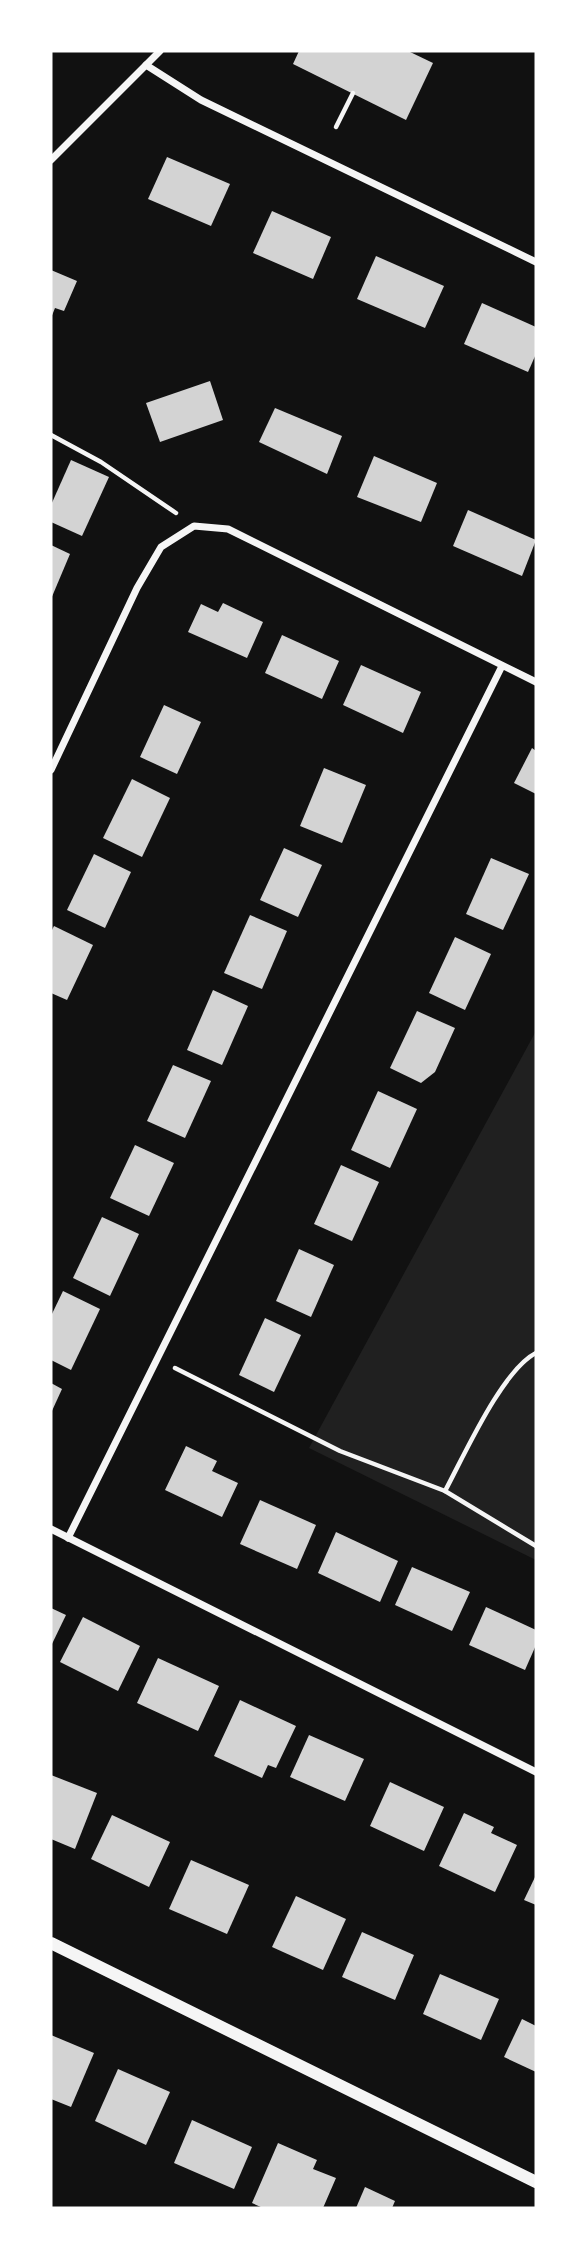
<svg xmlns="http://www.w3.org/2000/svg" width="587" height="2259" font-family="Rubik,sans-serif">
	<rect width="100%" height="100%" fill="#111"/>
	<polygon fill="#202020" points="536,1031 536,1560 309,1448"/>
	<g fill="#d3d3d3">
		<polygon points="299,51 408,51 433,63 406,120 293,64"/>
		<polygon points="167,157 230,184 211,226 148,199"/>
		<polygon points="272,211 331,237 313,279 253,253"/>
		<polygon points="376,256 444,286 425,328 357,299"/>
		<polygon points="51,270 77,281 64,311 55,308 51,318"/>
		<polygon points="482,303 536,327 536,354 528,372 464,344"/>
		<polygon points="210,381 223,420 160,442 146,403"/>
		<polygon points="275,408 342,436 327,474 259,442"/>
		<polygon points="374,456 437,483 421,522 357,497"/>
		<polygon points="71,460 109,477 82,536 51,522 51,505"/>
		<polygon points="468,510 536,540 522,576 453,546"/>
		<polygon points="51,545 70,554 51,599"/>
		<polygon points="223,603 263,622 247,658 188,632 201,604 218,612"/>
		<polygon points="282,635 339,661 322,699 265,673"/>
		<polygon points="361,665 421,692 403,733 343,705"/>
		<polygon points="164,705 201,722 177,774 140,757"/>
		<polygon points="532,748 536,751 536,794 514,783"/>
		<polygon points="324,768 366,785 342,843 300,826"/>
		<polygon points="132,779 170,798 142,857 103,838"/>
		<polygon points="284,848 322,865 298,917 260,900"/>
		<polygon points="94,854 131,872 105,928 67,910"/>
		<polygon points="491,858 529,874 503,930 466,914"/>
		<polygon points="250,915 287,931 262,989 224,973"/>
		<polygon points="54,926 93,945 67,1000 51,993 51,932"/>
		<polygon points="455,937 491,954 465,1010 429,993"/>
		<polygon points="213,990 248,1006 222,1065 187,1050"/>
		<polygon points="417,1011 455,1028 435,1072 421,1083 390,1068"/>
		<polygon points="173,1065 211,1081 185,1138 147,1121"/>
		<polygon points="378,1091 417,1109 390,1168 351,1150"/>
		<polygon points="135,1145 174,1163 149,1216 110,1198"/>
		<polygon points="341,1165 379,1182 352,1241 314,1224"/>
		<polygon points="102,1217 139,1234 110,1296 73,1278"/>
		<polygon points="299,1249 334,1265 311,1317 276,1301"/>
		<polygon points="63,1291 100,1309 71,1370 51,1360 51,1316"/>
		<polygon points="265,1318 301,1335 274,1392 239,1375"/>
		<polygon points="51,1383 62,1389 51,1413"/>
		<polygon points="186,1446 217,1461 212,1471 238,1483 222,1517 165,1490"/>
		<polygon points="260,1500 316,1525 297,1569 240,1544"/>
		<polygon points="336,1532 398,1561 380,1602 318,1573"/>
		<polygon points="412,1567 470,1592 452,1631 395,1605"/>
		<polygon points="486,1607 536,1630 536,1645 525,1670 469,1645"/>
		<polygon points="51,1608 66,1615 51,1646"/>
		<polygon points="83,1617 140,1646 118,1691 60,1662"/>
		<polygon points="158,1658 219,1686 198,1731 137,1703"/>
		<polygon points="240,1700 296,1726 276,1768 268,1765 262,1778 214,1756"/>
		<polygon points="309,1735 364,1759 345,1801 290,1777"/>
		<polygon points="51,1775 97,1793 75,1849 51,1839"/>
		<polygon points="390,1782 444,1807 424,1851 370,1826"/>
		<polygon points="464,1813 494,1827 491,1833 517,1845 495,1892 439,1866"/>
		<polygon points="112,1815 170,1842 149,1887 91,1859"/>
		<polygon points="191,1860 249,1885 227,1934 169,1909"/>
		<polygon points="536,1875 536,1905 524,1900"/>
		<polygon points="296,1896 346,1919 323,1970 272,1947"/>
		<polygon points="362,1932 414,1955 395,2000 342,1977"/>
		<polygon points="440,1974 499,1999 481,2040 423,2014"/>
		<polygon points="522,2019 536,2026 536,2072 504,2057"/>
		<polygon points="51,2035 94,2053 71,2107 51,2099"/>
		<polygon points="118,2069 170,2092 146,2145 95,2121"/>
		<polygon points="192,2120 252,2147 234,2189 174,2163"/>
		<polygon points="278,2143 317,2160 313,2169 336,2178 323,2208 263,2208 252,2203"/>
		<polygon points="365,2187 395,2201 392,2208 356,2208"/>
	</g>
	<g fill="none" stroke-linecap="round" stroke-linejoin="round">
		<g stroke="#f5f5f5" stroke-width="4.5">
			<polyline points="336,127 353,93"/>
			<polyline points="51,435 101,462 176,513"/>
			<polyline points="175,1368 340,1451 445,1491 536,1546"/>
			<path d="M445,1491C464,1456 502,1370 536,1353"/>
		</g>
		<g stroke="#f5f5f5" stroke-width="7">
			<polyline points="146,65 201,100 536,262"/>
			<polyline points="51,160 160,51"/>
			<polyline points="51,770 137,588 161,547 194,526 228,529 536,682"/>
			<polyline points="51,1529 536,1772"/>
			<polyline points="68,1538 502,666"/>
		</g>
		<polyline stroke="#f5f5f5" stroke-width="12" points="51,1943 536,2182"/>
	</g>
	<rect width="587" height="2259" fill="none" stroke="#ffffff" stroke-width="105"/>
</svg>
